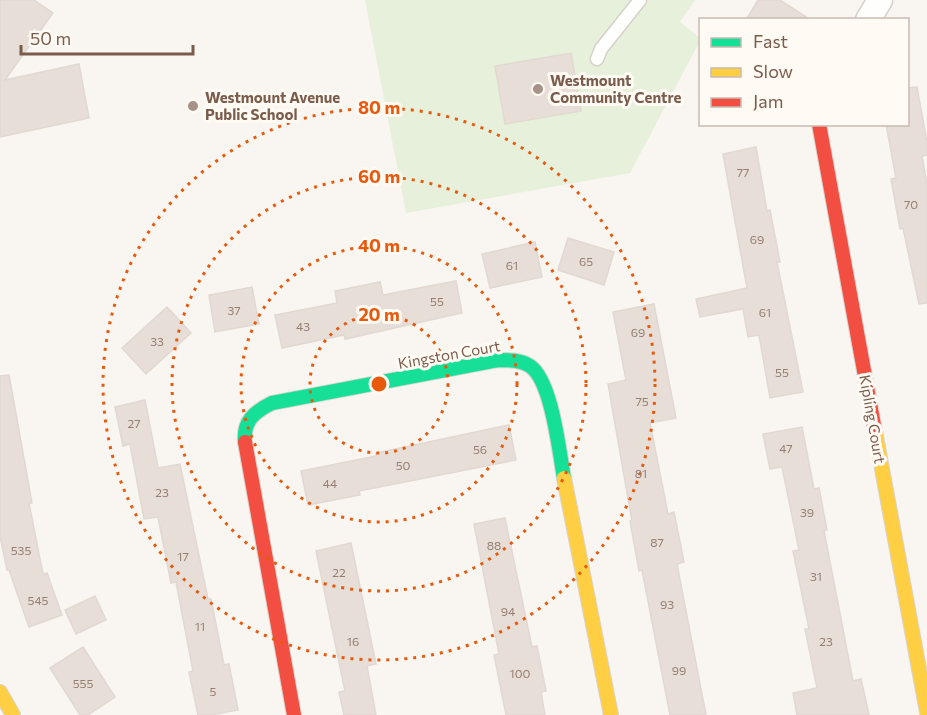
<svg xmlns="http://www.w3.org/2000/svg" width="927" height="715" font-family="Commissioner,sans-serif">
	<rect width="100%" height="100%" fill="#f9f5f0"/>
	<polygon fill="#e7f0db" points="365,0 695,0 680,22 700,38 700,41 630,173 406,213"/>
	<g fill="#e6ded7" stroke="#e2d8d2" stroke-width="1.5">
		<polygon points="0,0 34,0 53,13 5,80 79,64 89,118 0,137"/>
		<polygon points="758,0 780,0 811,20 746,20"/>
		<polygon points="571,53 581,111 505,124 495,66"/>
		<polygon points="917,87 927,142 927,155 922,156 927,184 927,303 919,304 903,228 900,229 891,179 896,178 886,124 908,124 908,88"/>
		<polygon points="756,147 767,211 770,210 780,262 777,262 803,392 770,398 759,335 748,337 743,309 700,317 696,299 747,288 723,154"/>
		<polygon points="568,238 614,252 604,285 558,270"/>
		<polygon points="535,242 542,277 490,288 482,254"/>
		<polygon points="456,281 462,313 345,339 344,335 282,348 275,315 337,303 335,291 380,282 383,295"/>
		<polygon points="252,287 259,324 215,332 209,295"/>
		<polygon points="654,304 676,418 650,423 668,514 674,512 684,562 677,564 706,715 670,715 642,570 639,571 630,521 632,521 608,384 626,380 613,312"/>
		<polygon points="167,307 191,333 146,374 122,348"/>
		<polygon points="9,375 32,503 29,503 43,574 47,573 62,615 29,627 9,570 7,570 0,536 0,376"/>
		<polygon points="145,400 158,468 180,464 208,599 211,599 224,665 229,664 238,710 211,715 198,715 189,672 193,671 176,582 171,583 158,517 144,519 130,444 123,446 115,407"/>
		<polygon points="509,425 516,460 359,491 360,495 308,505 301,471 376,456 376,453"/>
		<polygon points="802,427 814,489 819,488 827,530 824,531 853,681 861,679 869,715 797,715 793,693 817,688 805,629 809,629 793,551 799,550 782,467 770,469 763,434"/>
		<polygon points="505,518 532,647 537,646 546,691 541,692 545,715 506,715 494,655 499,654 474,524"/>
		<polygon points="351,543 376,664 367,666 376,715 344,715 339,692 345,691 316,551"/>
		<polygon points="95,596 106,620 76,634 65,610"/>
		<polygon points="83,647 115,697 88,715 80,715 50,668"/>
	</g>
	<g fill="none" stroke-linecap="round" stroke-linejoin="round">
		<defs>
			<polyline id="lane" points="597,59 601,49 640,0"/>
			<polyline id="street" points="868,20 880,0"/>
			<path id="fast" d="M245,442C243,421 254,412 272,403L498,360C509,360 521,360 530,366C552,381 559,451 564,478"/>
			<g id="slow">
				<polyline points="875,431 927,712"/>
				<polyline points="564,478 611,715"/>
				<polyline points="0,692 13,715"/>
			</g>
			<g id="jam">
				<polyline points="819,124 875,431"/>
				<polyline points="245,442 294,715"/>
			</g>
		</defs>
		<use href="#lane" stroke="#d7d1cb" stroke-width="15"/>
		<use href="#street" stroke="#d7d1cb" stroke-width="27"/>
		<use href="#fast" stroke="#d9d2cb" stroke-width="16"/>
		<use href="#slow" stroke="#d9d2cb" stroke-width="16"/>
		<use href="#jam" stroke="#d9d2cb" stroke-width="16"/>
		<use href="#lane" stroke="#fefefd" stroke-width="12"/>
		<use href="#street" stroke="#fefefd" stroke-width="24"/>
		<use href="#fast" stroke="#16e098" stroke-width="14"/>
		<use href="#slow" stroke="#ffcf43" stroke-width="14"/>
		<use href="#jam" stroke="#f24e42" stroke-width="14"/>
	</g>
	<g fill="none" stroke="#e8590c" stroke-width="3" stroke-dasharray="3 6">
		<circle cx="379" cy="384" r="69"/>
		<circle cx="379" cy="384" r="138"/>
		<circle cx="379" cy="384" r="207"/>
		<circle cx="379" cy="384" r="276"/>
	</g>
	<g fill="#a69286" stroke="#fffaf3" stroke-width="2">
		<circle cx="538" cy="89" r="6"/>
		<circle cx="193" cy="106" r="6"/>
	</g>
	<g text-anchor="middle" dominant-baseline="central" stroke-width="6" stroke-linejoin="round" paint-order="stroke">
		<g font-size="12" fill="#977e72">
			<text x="743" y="172">77</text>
			<text x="911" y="204">70</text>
			<text x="757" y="239">69</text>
			<text x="586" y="261">65</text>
			<text x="512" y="265">61</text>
			<text x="437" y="301">55</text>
			<text x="234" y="310">37</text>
			<text x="765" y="312">61</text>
			<text x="303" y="326">43</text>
			<text x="638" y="332">69</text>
			<text x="157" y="341">33</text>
			<text x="782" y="372">55</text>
			<text x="642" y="401">75</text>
			<text x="134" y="423">27</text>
			<text x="786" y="448">47</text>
			<text x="480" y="449">56</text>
			<text x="403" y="465">50</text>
			<text x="641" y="473">81</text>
			<text x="330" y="483">44</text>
			<text x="162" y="492">23</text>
			<text x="807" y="512">39</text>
			<text x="657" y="542">87</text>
			<text x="494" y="545">88</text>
			<text x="21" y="550">535</text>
			<text x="183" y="556">17</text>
			<text x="339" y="572">22</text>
			<text x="816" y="576">31</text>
			<text x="38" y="600">545</text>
			<text x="667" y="604">93</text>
			<text x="508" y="611">94</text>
			<text x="200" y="626">11</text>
			<text x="353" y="641">16</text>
			<text x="826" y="641">23</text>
			<text x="679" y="670">99</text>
			<text x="520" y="673">100</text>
			<text x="83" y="683">555</text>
			<text x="213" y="691">5</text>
		</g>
		<g font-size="15" font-weight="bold" fill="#7a5c4d" stroke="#fffaf3" text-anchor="start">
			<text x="550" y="80">Westmount<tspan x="550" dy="17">Community Centre</tspan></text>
			<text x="205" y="97">Westmount Avenue<tspan x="205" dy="17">Public School</tspan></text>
		</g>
		<g font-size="15" fill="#7a5c4d" stroke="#fffaf3">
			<text transform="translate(449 354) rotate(-10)">Kingston Court</text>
			<text transform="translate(873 419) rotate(80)">Kipling Court</text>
		</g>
	</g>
	<circle cx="379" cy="384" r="9" fill="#e8590c" stroke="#fffaf3" stroke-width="3"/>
	<g font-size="18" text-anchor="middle" font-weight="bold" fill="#e8590c" stroke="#fffaf3" stroke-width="6" stroke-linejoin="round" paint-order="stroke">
		<text x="379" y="114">80 m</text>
		<text x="379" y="183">60 m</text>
		<text x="379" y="252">40 m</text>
		<text x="379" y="321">20 m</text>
	</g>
	<rect x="699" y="18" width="210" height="108" fill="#fffaf3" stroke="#cabbb1" stroke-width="1.5"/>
	<rect x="711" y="38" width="30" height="9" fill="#16e098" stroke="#cabbb1" stroke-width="1.5"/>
	<text x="753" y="48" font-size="18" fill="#7a5c4d">Fast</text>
	<rect x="711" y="68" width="30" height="9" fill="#ffcf43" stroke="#cabbb1" stroke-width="1.5"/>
	<text x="753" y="78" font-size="18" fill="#7a5c4d">Slow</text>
	<rect x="711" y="98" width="30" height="9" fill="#f24e42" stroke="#cabbb1" stroke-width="1.5"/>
	<text x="753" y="108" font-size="18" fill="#7a5c4d">Jam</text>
	<path d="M21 45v9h172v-9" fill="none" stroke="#7a5c4d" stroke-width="3"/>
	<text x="30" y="45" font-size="18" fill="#7a5c4d" stroke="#fffaf3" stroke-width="4.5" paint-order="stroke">50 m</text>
</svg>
